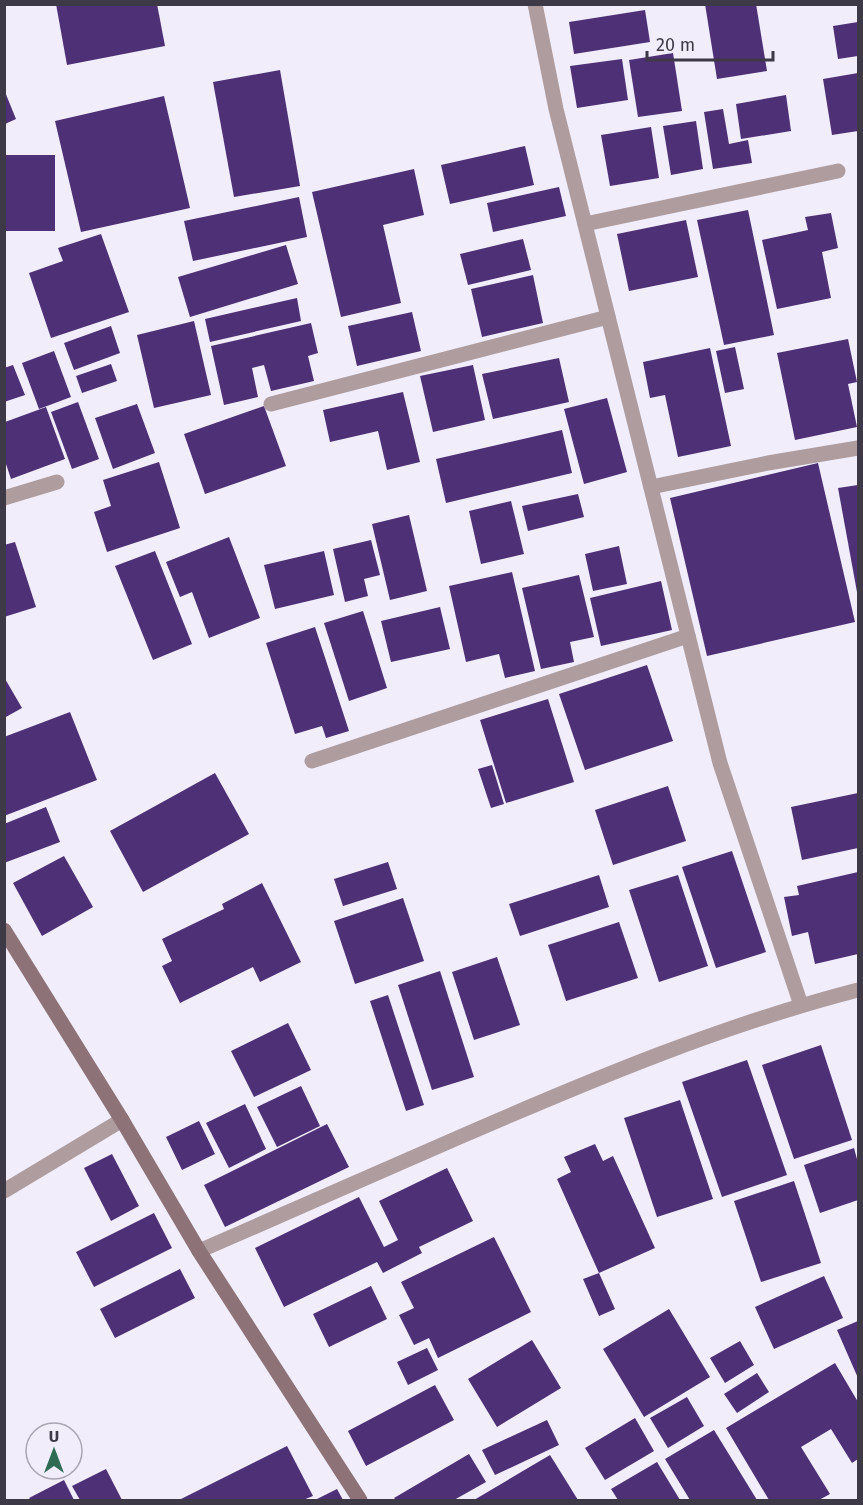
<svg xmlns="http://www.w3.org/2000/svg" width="863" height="1505" font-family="'Fira Sans',sans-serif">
	<rect width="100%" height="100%" fill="#f1edfb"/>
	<g fill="#4e3076">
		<polygon points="56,4 157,4 165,46 67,65"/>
		<polygon points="705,4 756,4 767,71 717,79"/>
		<polygon points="645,10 650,42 574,54 569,22"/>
		<polygon points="858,22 858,56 838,59 833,26"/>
		<polygon points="673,53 682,111 638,117 629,60"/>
		<polygon points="622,59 628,100 577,108 570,66"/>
		<polygon points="280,70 300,186 234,197 213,82"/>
		<polygon points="858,73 858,131 832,135 823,79"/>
		<polygon points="5,92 16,119 5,124"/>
		<polygon points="786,95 791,131 741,139 736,104"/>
		<polygon points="164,96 190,208 81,232 55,121"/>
		<polygon points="723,109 729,144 748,140 752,163 713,169 704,112"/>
		<polygon points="696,121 703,169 671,175 663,126"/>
		<polygon points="651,127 659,178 610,186 601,135"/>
		<polygon points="525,146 534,185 450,204 441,165"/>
		<rect x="5" y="155" width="50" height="76"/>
		<polygon points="414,169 424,215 383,225 401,303 341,317 312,192"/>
		<polygon points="559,187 566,216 493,232 487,203"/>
		<polygon points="299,197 307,237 193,261 184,221"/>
		<polygon points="748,210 774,335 724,345 697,220"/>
		<polygon points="831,213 838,248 822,252 831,298 777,309 762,240 808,230 805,217"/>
		<polygon points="686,220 698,277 629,291 617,234"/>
		<polygon points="101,234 129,312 51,338 29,273 63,261 58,248"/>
		<polygon points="523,239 531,270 468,285 460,254"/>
		<polygon points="286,245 298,284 190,317 178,277"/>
		<polygon points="533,275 543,323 482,337 471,289"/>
		<polygon points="297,298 301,321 210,342 205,319"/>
		<polygon points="412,312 421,351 357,366 348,326"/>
		<polygon points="194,321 211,395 154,408 137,335"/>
		<polygon points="311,323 318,353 308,356 314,381 271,391 264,365 252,368 258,397 224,405 211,346"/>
		<polygon points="111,326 120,353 74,370 64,343"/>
		<polygon points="848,339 857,382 848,384 857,427 795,440 777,353"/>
		<polygon points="735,347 744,389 725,393 716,351"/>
		<polygon points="710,348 731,446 678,457 665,395 650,398 643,362"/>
		<polygon points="54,351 71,397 39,409 22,363"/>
		<polygon points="559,358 569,402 493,419 482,374"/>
		<polygon points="111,364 117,381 82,393 76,376"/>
		<polygon points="13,365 25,395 4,402 4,368"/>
		<polygon points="473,365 485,420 433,432 420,376"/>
		<polygon points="403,392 420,462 387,470 378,431 330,442 323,410"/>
		<polygon points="607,398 627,472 584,484 564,409"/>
		<polygon points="78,402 99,459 72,469 51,412"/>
		<polygon points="137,404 155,453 113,469 95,418"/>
		<polygon points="264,406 286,466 205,494 184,434"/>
		<polygon points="46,407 65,459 11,479 5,461 5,422"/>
		<polygon points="562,430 572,473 446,503 436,459"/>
		<polygon points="159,462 180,528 107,552 94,512 111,506 103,480"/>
		<polygon points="818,463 855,622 707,656 670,498"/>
		<polygon points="858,485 858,592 857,592 838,488"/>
		<polygon points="578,494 584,517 528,531 522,506"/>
		<polygon points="511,501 524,554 481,564 469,511"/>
		<polygon points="409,515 427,591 390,600 372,524"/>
		<polygon points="229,537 260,618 209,638 192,592 180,597 166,562"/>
		<polygon points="371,540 380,575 364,579 368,596 345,602 333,549"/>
		<polygon points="15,542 36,607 4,617 4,545"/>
		<polygon points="619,546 627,584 593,591 585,554"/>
		<polygon points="155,551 192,644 153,660 115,566"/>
		<polygon points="324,551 334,595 275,609 264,565"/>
		<polygon points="512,572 535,671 505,678 499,654 466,662 449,586"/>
		<polygon points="579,575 594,637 570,642 574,662 541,669 522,588"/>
		<polygon points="661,581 672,630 601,646 590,598"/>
		<polygon points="440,607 450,649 391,662 381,621"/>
		<polygon points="363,611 387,688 349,701 324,623"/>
		<polygon points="315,627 349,731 326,738 322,726 295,734 266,643"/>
		<polygon points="647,665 673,741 585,770 559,694"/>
		<polygon points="4,677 22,708 4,718"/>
		<polygon points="548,699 574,782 506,803 480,720"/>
		<polygon points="70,712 97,780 4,816 4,737"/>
		<polygon points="492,765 504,804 491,808 478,769"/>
		<polygon points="215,773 249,834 143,892 110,831"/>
		<polygon points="668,786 686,841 613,865 595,810"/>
		<polygon points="858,793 858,848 802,860 791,807"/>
		<polygon points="46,807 60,842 4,863 4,824"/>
		<polygon points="732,851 766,952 716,968 682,867"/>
		<polygon points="64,856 93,907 42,936 13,883"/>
		<polygon points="388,862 397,889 343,906 334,879"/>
		<polygon points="858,872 858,954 815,964 808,932 792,936 784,897 799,895 797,886"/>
		<polygon points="599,875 609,907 520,936 509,904"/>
		<polygon points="678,875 708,966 659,982 629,890"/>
		<polygon points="262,883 301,962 260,982 253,967 180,1003 162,966 172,961 162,939 224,909 222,904"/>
		<polygon points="403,898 424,961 355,984 334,921"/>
		<polygon points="619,922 638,978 566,1001 548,945"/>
		<polygon points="497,957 520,1025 474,1040 452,972"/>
		<polygon points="440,971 474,1077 432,1090 398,985"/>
		<polygon points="388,995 424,1105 406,1111 370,1001"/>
		<polygon points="288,1023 311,1070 254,1097 231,1051"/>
		<polygon points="821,1045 852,1140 794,1159 762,1065"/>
		<polygon points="747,1060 787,1175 722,1197 682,1082"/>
		<polygon points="301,1086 320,1126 277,1147 257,1107"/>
		<polygon points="680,1100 713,1199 657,1217 624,1118"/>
		<polygon points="245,1104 266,1149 229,1168 206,1123"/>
		<polygon points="199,1121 215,1154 182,1170 166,1137"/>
		<polygon points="327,1124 349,1167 225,1227 204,1185"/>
		<polygon points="595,1144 603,1161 613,1156 655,1248 599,1273 615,1309 599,1316 583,1279 599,1273 557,1179 571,1172 564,1157"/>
		<polygon points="854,1148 858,1163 858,1200 820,1213 804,1165"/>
		<polygon points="112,1154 139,1206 111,1221 84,1168"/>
		<polygon points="447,1168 473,1221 419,1247 422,1253 383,1273 377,1262 284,1307 255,1248 359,1197 384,1247 398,1240 379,1201"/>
		<polygon points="794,1181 821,1263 761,1282 734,1201"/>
		<polygon points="154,1213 172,1248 94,1287 76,1252"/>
		<polygon points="494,1237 531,1312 438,1358 429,1338 414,1345 399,1315 414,1308 401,1282"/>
		<polygon points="180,1269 195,1298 115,1338 100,1309"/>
		<polygon points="824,1276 843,1318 774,1349 755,1307"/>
		<polygon points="371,1286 387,1319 329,1347 313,1314"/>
		<polygon points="669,1309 710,1377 644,1417 603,1349"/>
		<polygon points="858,1321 858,1378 837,1330"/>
		<polygon points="532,1340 561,1388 497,1427 468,1379"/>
		<polygon points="740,1341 754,1365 725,1383 710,1358"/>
		<polygon points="427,1348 438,1370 408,1385 397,1362"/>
		<polygon points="835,1363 858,1402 858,1459 852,1463 831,1429 801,1447 830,1494 819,1500 769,1500 726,1428"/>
		<polygon points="757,1373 769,1392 737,1413 724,1394"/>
		<polygon points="435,1385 454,1420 366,1466 348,1431"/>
		<polygon points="687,1397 704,1426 668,1448 650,1418"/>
		<polygon points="635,1418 654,1451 605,1480 585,1448"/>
		<polygon points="547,1420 559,1445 495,1475 482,1450"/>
		<polygon points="714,1430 757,1500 690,1500 665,1459"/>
		<polygon points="287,1446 313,1496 303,1500 179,1500"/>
		<polygon points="469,1454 486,1482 454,1500 396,1500 394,1498"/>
		<polygon points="550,1455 578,1500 474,1500"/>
		<polygon points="657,1462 680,1500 618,1500 611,1489"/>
		<polygon points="106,1469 122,1500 80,1500 72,1486"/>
		<polygon points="64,1480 74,1500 31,1500 29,1498"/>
		<polygon points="337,1489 343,1500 315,1500"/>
	</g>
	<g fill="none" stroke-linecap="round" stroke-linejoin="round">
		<g stroke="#ae9c9f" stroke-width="15">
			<polyline points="535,4 556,109 720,763 801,1005"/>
			<polyline points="585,224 838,171"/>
			<polyline points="271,404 608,317"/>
			<polyline points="651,487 768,463 858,448"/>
			<polyline points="4,498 57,482"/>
			<polyline points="312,761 688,636"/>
			<polyline points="4,1191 122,1120"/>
			<path d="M199,1251C287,1213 374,1174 462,1136C591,1080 722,1025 858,990"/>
		</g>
		<polyline stroke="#8d7378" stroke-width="15" points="4,930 122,1120 199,1251 360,1500"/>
	</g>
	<rect width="863" height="1505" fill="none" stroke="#3e3947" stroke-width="12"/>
	<g transform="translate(54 1451)"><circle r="28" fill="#f1edfb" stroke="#a9a5b3" stroke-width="1.5"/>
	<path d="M0-4.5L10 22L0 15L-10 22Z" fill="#306b54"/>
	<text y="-9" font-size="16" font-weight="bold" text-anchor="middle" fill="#3e3947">U</text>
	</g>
	<path d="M647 51v9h126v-9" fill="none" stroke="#3e3947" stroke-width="3"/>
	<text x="656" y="51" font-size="18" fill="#3e3947" stroke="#f1edfb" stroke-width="4.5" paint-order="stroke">20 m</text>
</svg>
